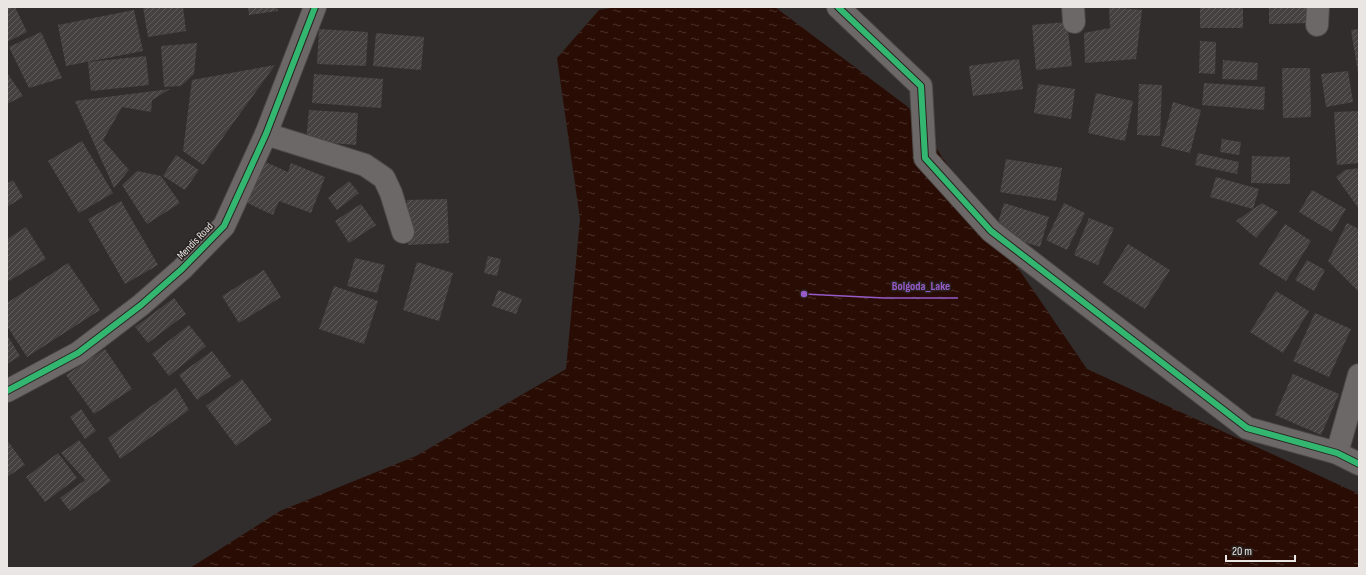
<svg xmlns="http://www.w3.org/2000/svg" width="1366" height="575" font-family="'Sofia Sans Condensed',sans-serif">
	<defs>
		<pattern id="water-ripples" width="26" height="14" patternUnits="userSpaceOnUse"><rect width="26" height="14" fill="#290d05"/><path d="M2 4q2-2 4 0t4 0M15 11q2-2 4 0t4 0" fill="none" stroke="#483029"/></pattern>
		<pattern id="building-hatch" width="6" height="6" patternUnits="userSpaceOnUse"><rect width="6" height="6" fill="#444140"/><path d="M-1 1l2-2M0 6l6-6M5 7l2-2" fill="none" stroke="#5f5c5b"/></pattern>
	</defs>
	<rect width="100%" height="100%" fill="#302d2c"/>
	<polygon fill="url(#water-ripples)" points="617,7 775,7 908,107 1087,369 1359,494 1359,568 190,568 280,511 416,456 566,369 580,219 557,58 599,10"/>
	<g fill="url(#building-hatch)">
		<polygon points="7,7 15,7 27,32 7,42"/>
		<polygon points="143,7 183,7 186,31 148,37"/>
		<polygon points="248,7 277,7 278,11 249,15"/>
		<polygon points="1109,7 1142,10 1136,59 1085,63 1084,33 1110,28"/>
		<rect x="1200" y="7" width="43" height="21"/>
		<polygon points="1269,7 1308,7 1309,23 1269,24"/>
		<polygon points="134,10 143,51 66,66 58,25"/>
		<polygon points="1067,22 1072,66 1036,70 1032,25"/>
		<polygon points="319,29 368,32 366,66 317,64"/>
		<polygon points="1359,29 1359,73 1358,73 1351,30"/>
		<polygon points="41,32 62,78 29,88 9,47"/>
		<polygon points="376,33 424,37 421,70 373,66"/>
		<polygon points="1200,41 1216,42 1215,74 1199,73"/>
		<polygon points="197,43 194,74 181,86 164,87 161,46"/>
		<polygon points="146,56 149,85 91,91 88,62"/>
		<polygon points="1019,59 1023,89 973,96 969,66"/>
		<polygon points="1223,60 1258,63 1257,80 1222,79"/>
		<polygon points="275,65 203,165 183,151 192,80"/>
		<polygon points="1282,68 1310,68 1311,117 1283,118"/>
		<polygon points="1348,71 1353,102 1326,107 1321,74"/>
		<polygon points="7,73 23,96 7,104"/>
		<polygon points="314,74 383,79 381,108 312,103"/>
		<polygon points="1204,83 1265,87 1264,110 1202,105"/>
		<polygon points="1038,84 1075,89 1071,119 1034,113"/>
		<polygon points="1139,84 1162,85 1160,136 1137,135"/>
		<polygon points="170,89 152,100 151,112 122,107 103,140 129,170 114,188 75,101"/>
		<polygon points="1096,93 1133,101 1125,141 1088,133"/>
		<polygon points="1173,102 1201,110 1190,153 1161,146"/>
		<polygon points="309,110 358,113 356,145 306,141"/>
		<polygon points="1359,111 1359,163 1337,165 1334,112"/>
		<polygon points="1222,139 1241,142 1239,155 1220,152"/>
		<polygon points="82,141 113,193 79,213 48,161"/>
		<polygon points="1198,153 1239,162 1237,174 1195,165"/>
		<polygon points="176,155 199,170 185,190 163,176"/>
		<polygon points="1252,156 1290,157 1290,184 1251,183"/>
		<polygon points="1006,159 1062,168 1056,201 1000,192"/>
		<polygon points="261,160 288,172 291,163 325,177 311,213 279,201 273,215 243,201"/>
		<polygon points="1359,168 1359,209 1336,177 1345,170"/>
		<polygon points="137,171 161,176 180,203 147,224 122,185"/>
		<polygon points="1216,177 1259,189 1253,209 1210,197"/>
		<polygon points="13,180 23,197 7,207 7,184"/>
		<polygon points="349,181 359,193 337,210 328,198"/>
		<polygon points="1312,190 1346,209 1332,232 1299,212"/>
		<polygon points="447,199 449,243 408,245 407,200"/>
		<polygon points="121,201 158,265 125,284 88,219"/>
		<polygon points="1004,203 1049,217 1040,247 995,233"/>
		<polygon points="1064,203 1085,213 1067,250 1046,240"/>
		<polygon points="1262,203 1278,212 1256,238 1236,221"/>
		<polygon points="361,204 376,225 349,243 335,221"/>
		<polygon points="1089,218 1114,228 1098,265 1074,255"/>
		<polygon points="1347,223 1359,229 1359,292 1328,261"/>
		<polygon points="1285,224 1311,241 1286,281 1259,264"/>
		<polygon points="26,227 46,259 9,281 7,277 7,239"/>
		<polygon points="1128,244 1170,270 1145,309 1103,283"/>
		<polygon points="488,256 501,259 497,276 484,273"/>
		<polygon points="355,258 385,265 377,293 347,286"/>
		<polygon points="1307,260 1325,270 1314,291 1295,280"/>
		<polygon points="417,262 453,273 439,321 403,310"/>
		<polygon points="68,263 100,310 27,357 7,326 7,303"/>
		<polygon points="264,270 281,297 239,323 222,296"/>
		<polygon points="334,286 378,301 364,344 319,329"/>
		<polygon points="498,290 522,299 516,314 492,306"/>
		<polygon points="1276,291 1309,311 1283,353 1250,332"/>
		<polygon points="174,298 186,314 148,343 135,327"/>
		<polygon points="1315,313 1351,329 1329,377 1293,361"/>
		<polygon points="189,325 206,346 169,376 152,354"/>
		<polygon points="7,335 20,356 7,364"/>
		<polygon points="105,349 132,389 94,414 66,375"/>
		<polygon points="212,351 231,376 197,400 179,375"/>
		<polygon points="1293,374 1339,394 1321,435 1275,415"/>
		<polygon points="242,379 272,420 236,446 206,406"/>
		<polygon points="176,388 189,410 120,459 108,438"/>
		<polygon points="81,409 96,431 85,439 70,417"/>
		<polygon points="7,440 25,465 7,477"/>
		<polygon points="79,440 111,481 70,511 60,498 85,480 61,453"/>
		<polygon points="58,453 77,478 45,502 26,477"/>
	</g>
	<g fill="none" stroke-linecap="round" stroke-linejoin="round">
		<defs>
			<g id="minor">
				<polyline points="838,7 921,86 925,158 991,231 1247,428 1337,453 1359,464"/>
				<polyline points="1073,7 1074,22"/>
				<polyline points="1317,25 1318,7"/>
				<polyline points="266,134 365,165 384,178 391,193 403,232"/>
				<polyline points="7,391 78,353 141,305 182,269 224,226 266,134 315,7"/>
				<polyline points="1337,453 1359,375"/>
			</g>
		</defs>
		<use href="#minor" stroke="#4b4846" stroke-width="24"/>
		<use href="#minor" stroke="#6c6868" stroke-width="22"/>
		<defs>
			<g id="cycleway">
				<polyline points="838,7 921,86 925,158 991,231 1247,428 1337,453 1359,464"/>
				<polyline points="7,391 78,353 141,305 182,269 224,226 266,134 315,7"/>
			</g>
		</defs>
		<use href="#cycleway" stroke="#282320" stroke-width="8"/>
		<use href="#cycleway" stroke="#33b770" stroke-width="6"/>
	</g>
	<g text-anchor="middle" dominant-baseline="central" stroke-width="3" stroke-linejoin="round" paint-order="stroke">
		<g font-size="11" fill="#eae6e4" stroke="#282320">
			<text transform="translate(195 241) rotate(-46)">Mendis Road</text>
		</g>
	</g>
	<path fill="none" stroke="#975ac8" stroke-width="1.5" d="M804 294L884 298H958"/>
	<circle fill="#975ac8" stroke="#282320" stroke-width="1.5" cx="804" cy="294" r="4"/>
	<g font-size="12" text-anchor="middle" font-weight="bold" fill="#975ac8" stroke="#282320" stroke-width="3" stroke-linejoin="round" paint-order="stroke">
		<text x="921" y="290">Bolgoda_Lake</text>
	</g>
	<rect width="1366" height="575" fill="none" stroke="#eae6e4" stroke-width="16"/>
	<path d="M1226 555v6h69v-6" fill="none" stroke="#eae6e4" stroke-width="2"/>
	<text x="1232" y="555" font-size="12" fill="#eae6e4" stroke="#282320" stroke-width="3" paint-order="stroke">20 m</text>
</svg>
